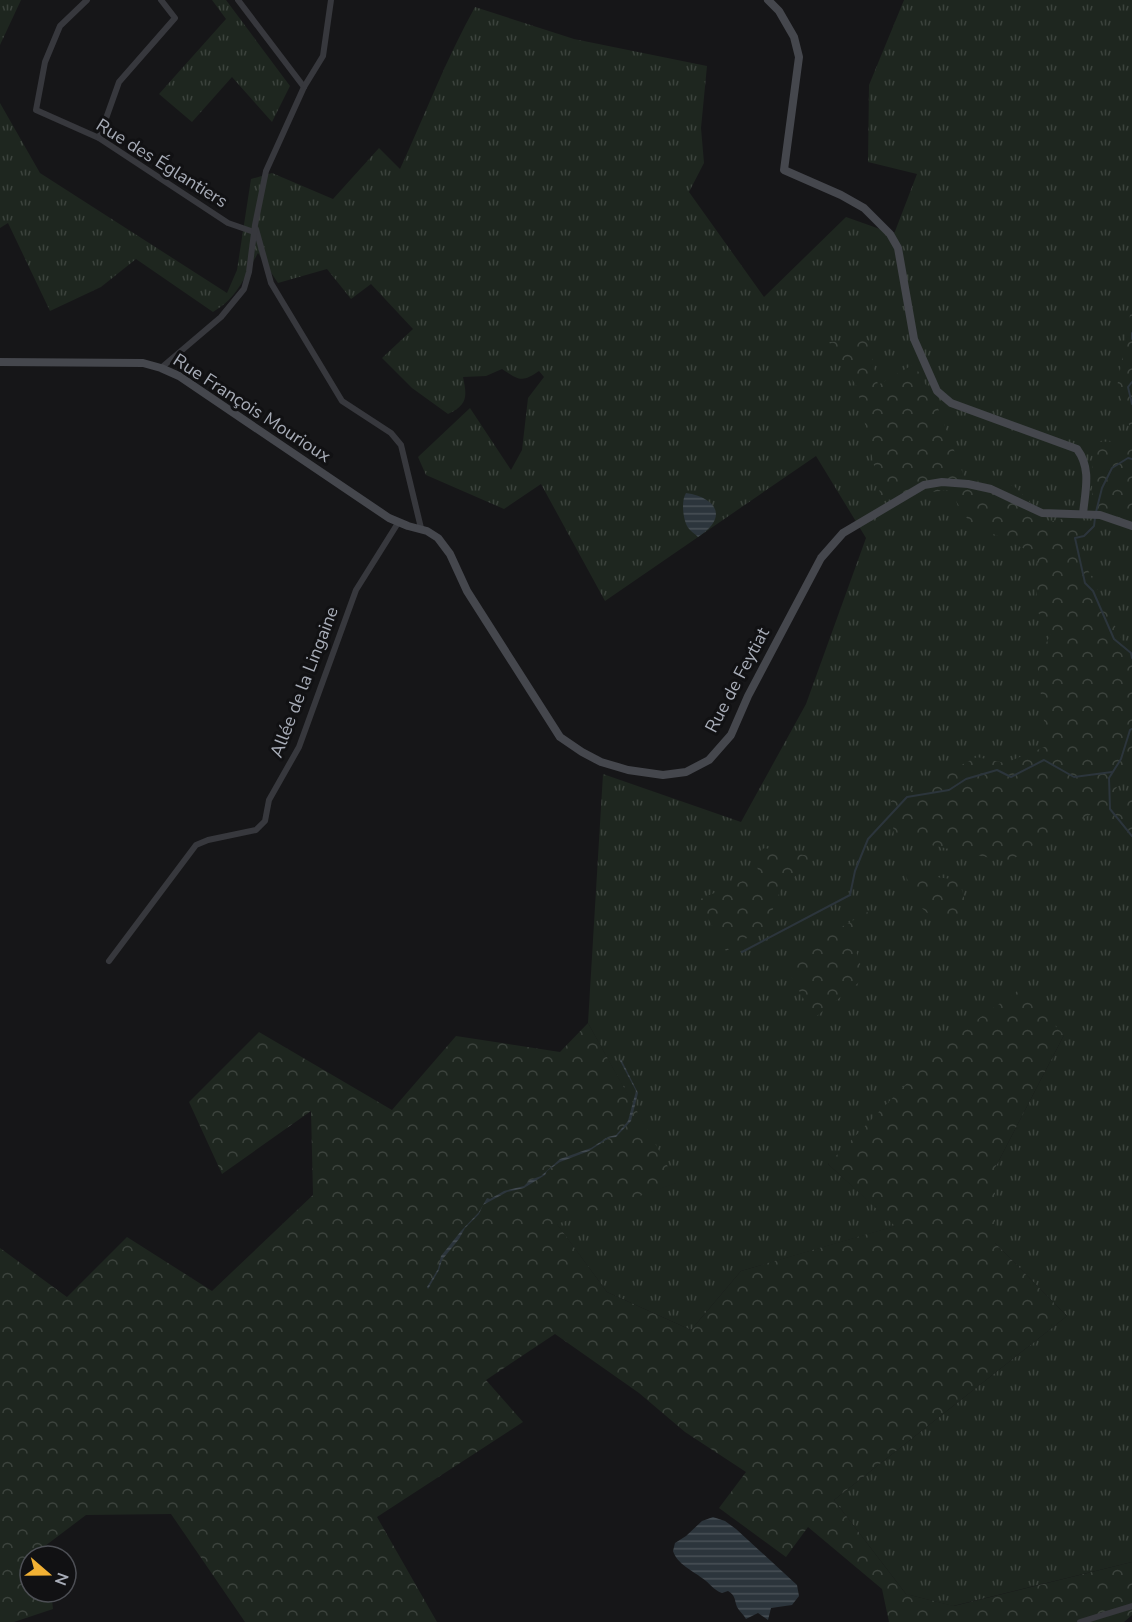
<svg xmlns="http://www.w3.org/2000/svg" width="1132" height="1622" font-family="'Nunito Sans',sans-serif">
	<defs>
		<pattern id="grass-tufts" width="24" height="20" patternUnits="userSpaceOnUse" patternTransform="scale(1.5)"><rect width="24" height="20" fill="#1e261f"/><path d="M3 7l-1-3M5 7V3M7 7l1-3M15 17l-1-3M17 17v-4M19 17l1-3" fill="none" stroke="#3c433d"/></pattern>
		<pattern id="forest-crowns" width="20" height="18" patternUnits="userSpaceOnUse" patternTransform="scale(1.5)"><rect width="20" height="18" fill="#1e261f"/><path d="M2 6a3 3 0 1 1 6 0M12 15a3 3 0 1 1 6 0" fill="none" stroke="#3c433d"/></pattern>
		<pattern id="water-rules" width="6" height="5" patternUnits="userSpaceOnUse" patternTransform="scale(1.5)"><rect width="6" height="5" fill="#2c353c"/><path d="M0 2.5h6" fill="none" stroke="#485056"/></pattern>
	</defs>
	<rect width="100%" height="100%" fill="#161618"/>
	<g fill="url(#grass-tufts)">
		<polygon points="0,0 21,0 0,45"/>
		<polygon points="212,0 226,0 290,86 272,122 232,77 192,122 159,94 226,19"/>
		<path d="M904,0H1132V1562L953,1606L906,1594L834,1500L1067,1316L995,1243V1168L1064,1035L828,1164L896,1226L741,1271L691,1330L607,1292L556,1223L676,1183L588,1023L603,774L741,822L806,704L866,538L816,456L605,601L541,484L504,509L426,475L418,457L470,408L511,470L522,450L528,398L544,377L539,371C522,383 519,380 502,369L486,376L463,377C467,396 468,405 448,414L412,388L382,358L413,329L371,284L351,299L327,269L278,283L258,253C245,276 238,298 213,312L136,259L101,287L50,311L8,223L0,228V103L40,173L227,293L237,270L251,179L272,173L333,199L379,148L400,169C425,115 446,59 475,7L574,39L707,66L701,128L704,163L689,192L764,297L846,217L894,234L917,174L868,162L869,85Z"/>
	</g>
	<g fill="url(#forest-crowns)">
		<polygon points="1132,304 1132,434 1117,387"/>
		<polygon points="868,340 878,385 914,364 936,403 965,479 1014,486 1049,522 1071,517 1087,528 1083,544 1085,564 1132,661 1132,755 1115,791 1124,801 1132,795 1132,840 1124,837 1098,811 1043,838 1009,862 894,837 891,801 977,757 1005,763 1047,746 1037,662 1052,631 1036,610 1038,555 970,523 949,490 881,498 857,387 829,342"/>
		<polygon points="1132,441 1132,524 1092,509 1093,442"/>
		<polygon points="764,848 816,857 781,889 766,926 726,951 698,900 759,874 755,858"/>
		<path d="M905,873L959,880L965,901L957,916C924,926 914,899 905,873Z"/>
		<polygon points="871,910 853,942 860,963 862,980 814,1018 783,961"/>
		<polygon points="1020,989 1064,1035 995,1168 995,1243 1067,1316 834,1500 906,1594 954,1606 1132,1562 1132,1615 1124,1622 889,1622 882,1589 808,1527 786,1557 719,1508 746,1472 685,1432 639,1393 555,1334 486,1380 523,1422 377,1517 437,1622 245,1622 171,1514 86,1515 45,1546 46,1556 30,1556 30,1592 51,1592 53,1609 14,1622 0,1622 0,1248 67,1297 127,1237 212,1291 313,1195 311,1111 222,1174 189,1102 259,1032 392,1110 456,1036 560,1052 588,1023 677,1183 557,1224 607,1292 691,1330 741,1271 895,1226 828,1164 950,1039"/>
	</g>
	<g fill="url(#water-rules)">
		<path d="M686,493C718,498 728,518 698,537C695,534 689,530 687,526C683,518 681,501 686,493Z"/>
		<polygon points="621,1059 638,1093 631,1121 616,1137 609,1138 589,1151 560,1162 547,1171 545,1175 524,1188 507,1192 483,1205 479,1214 465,1228 459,1239 442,1260 439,1270 428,1289 427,1287 438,1269 441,1256 461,1231 479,1212 487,1198 490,1199 504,1191 524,1186 530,1180 541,1176 560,1159 591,1148 608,1137 616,1135 628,1121 636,1091 620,1061"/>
		<path d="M713,1517L725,1521L736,1529L797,1585L799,1596L792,1605L771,1608L768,1620L758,1613L746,1619C744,1615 739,1611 737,1607C734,1599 736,1596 728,1591L722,1593C713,1590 710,1583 702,1578C693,1571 677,1564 673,1551L675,1543L686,1536L702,1521Z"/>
	</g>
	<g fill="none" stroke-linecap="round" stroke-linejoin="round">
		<g stroke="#2c353c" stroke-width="2">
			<polyline points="1132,333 1132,339"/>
			<polyline points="1132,382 1128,387 1132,404"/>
			<polyline points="1096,512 1102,488 1112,468 1128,458 1132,459"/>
			<polyline points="1095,518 1094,526 1084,536 1075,538 1085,583 1093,591 1114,639 1131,653 1132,658"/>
			<polyline points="1132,729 1130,730 1121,759 1109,778 1110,809 1132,836"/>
			<polyline points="742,952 850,895 855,871 868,839 907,797 949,790 966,779 997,770 1011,777 1044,760 1074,777 1112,772"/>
		</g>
		<g stroke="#37383d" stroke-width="6">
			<polyline points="87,0 60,26 45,62 36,110 99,138 228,223 254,232"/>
			<polyline points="238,0 304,87"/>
			<polyline points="99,138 119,82 175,18 161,0"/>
			<polyline points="256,229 271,283 342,401 391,433 401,445 421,528"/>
			<polyline points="161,368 221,317 244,289 249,272 255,225 266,171 304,87 323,56 331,0"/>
			<polyline points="109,961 196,845 208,840 256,830 265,821 269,800 299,747 356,590 398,523"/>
			<polyline points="1080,1622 1132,1606"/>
		</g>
		<g stroke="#45474d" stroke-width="8">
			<path d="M768,0L779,11L794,37L799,57L784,170L841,195L864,208L890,234L898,248L914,339L937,391L951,403L1077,449C1092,469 1085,491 1083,514"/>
			<polyline points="0,362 143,363 161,368 179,376 389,518 408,526 427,531 438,538 450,554 467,591 560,737 582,752 601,762 628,770 663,775 686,772 709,760 731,735 748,696 821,558 843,533 924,485 942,482 968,484 991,489 1042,513 1100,515 1132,526"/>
		</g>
	</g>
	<g text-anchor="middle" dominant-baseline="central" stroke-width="6" stroke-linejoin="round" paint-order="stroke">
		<g font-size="18" fill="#a8adb8" stroke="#111113">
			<text transform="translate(162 163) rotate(32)">Rue des Églantiers</text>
			<text transform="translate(252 408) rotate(33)">Rue François Mourioux</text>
			<text transform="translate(737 680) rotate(-62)">Rue de Feytiat</text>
			<text transform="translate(304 682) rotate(-69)">Allée de la Lingaine</text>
		</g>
	</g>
	<g transform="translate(48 1574) rotate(110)"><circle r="28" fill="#111113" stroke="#4d4f55" stroke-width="1.5"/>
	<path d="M0-4.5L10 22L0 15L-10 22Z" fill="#f2b134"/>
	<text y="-9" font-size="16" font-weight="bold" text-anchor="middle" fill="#a8adb8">N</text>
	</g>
</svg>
